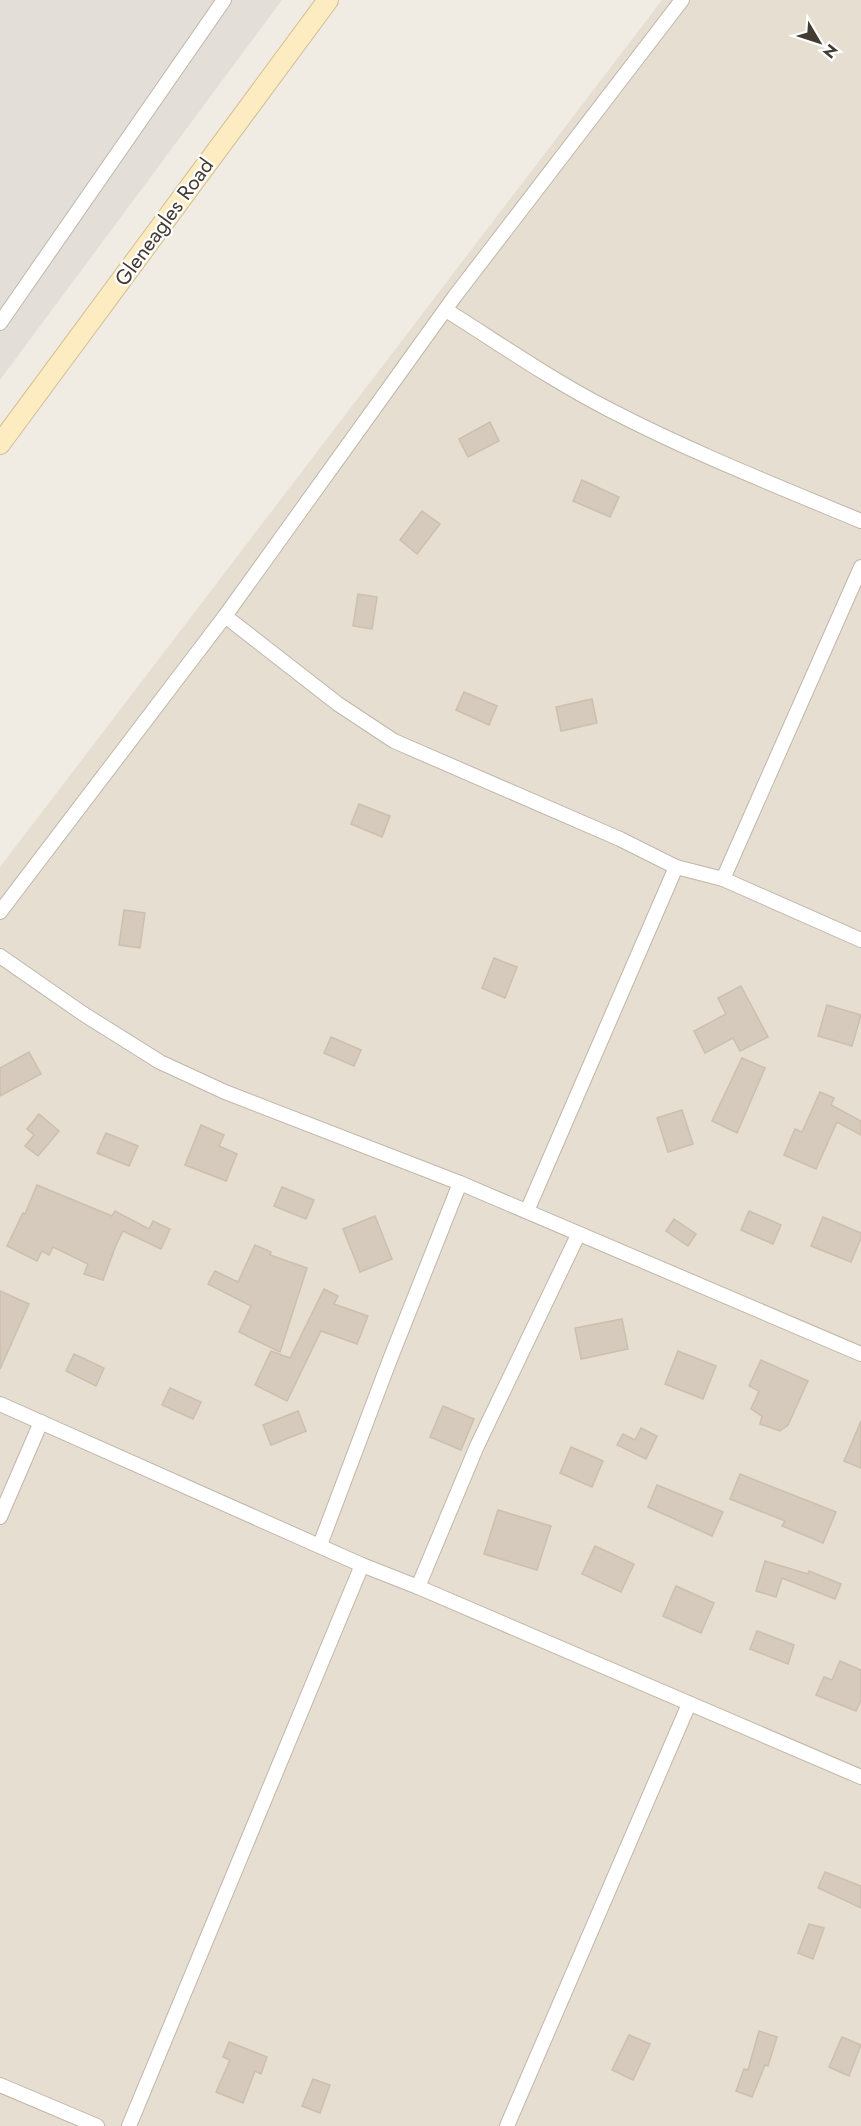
<svg xmlns="http://www.w3.org/2000/svg" width="861" height="2126" font-family="Jost,sans-serif">
	<rect width="100%" height="100%" fill="#f1ece3"/>
	<polygon fill="#e5ded1" points="662,0 861,0 861,2126 0,2126 0,867"/>
	<polygon fill="#e3ded8" points="0,0 282,0 0,380"/>
	<g fill="#d5cabc" stroke="#cdbfac" stroke-width="1.5">
		<polygon points="490,422 499,441 468,457 459,439"/>
		<polygon points="582,480 619,497 610,517 573,501"/>
		<polygon points="422,511 440,524 417,554 400,540"/>
		<polygon points="358,594 377,597 372,629 353,626"/>
		<polygon points="464,692 497,706 489,725 456,710"/>
		<polygon points="592,699 597,723 561,731 556,707"/>
		<polygon points="359,804 390,816 382,837 351,824"/>
		<polygon points="124,910 145,913 140,948 119,945"/>
		<polygon points="494,958 517,967 505,998 482,988"/>
		<polygon points="741,986 768,1037 740,1051 733,1038 705,1053 694,1031 726,1014 718,998"/>
		<polygon points="827,1005 861,1015 852,1046 818,1036"/>
		<polygon points="331,1037 361,1050 354,1066 324,1053"/>
		<polygon points="29,1052 41,1074 0,1096 0,1068"/>
		<polygon points="742,1058 765,1068 737,1133 712,1121"/>
		<polygon points="820,1092 834,1098 831,1105 861,1121 861,1135 837,1122 816,1169 784,1155 795,1129 802,1132"/>
		<polygon points="682,1110 693,1144 668,1152 657,1118"/>
		<polygon points="39,1114 59,1131 38,1156 25,1146 34,1135 27,1129"/>
		<polygon points="201,1125 224,1135 219,1146 237,1154 226,1181 185,1165"/>
		<polygon points="106,1133 138,1146 129,1166 97,1153"/>
		<polygon points="37,1185 112,1216 115,1211 149,1229 153,1221 170,1229 161,1249 123,1231 116,1245 103,1280 84,1274 88,1264 53,1247 49,1255 42,1251 37,1261 7,1246 23,1213 25,1214"/>
		<polygon points="282,1187 314,1200 306,1219 274,1206"/>
		<polygon points="749,1211 781,1225 773,1244 741,1230"/>
		<polygon points="375,1216 392,1259 360,1272 343,1229"/>
		<polygon points="823,1217 861,1233 861,1238 851,1262 811,1246"/>
		<polygon points="674,1219 696,1234 688,1246 666,1231"/>
		<polygon points="255,1245 271,1252 270,1255 307,1268 280,1352 239,1332 251,1306 208,1284 215,1271 238,1282"/>
		<polygon points="324,1289 338,1296 334,1304 368,1316 357,1344 321,1331 287,1401 255,1385 271,1351 290,1358"/>
		<polygon points="0,1291 29,1304 0,1369"/>
		<polygon points="622,1319 628,1349 581,1359 575,1328"/>
		<polygon points="678,1351 716,1366 703,1399 665,1384"/>
		<polygon points="74,1354 104,1368 96,1386 66,1371"/>
		<polygon points="761,1360 808,1381 788,1425 780,1431 760,1424 762,1416 751,1409 759,1391 749,1386"/>
		<polygon points="170,1388 201,1402 193,1419 162,1405"/>
		<polygon points="443,1406 474,1419 461,1450 430,1437"/>
		<polygon points="298,1411 306,1431 271,1445 263,1425"/>
		<polygon points="861,1421 861,1468 844,1461"/>
		<polygon points="641,1428 657,1436 646,1459 617,1445 623,1434 635,1440"/>
		<polygon points="571,1447 603,1461 592,1487 560,1473"/>
		<polygon points="740,1474 836,1512 823,1543 782,1526 785,1521 730,1499"/>
		<polygon points="657,1485 723,1512 712,1536 648,1507"/>
		<polygon points="498,1510 551,1526 537,1570 484,1554"/>
		<polygon points="595,1546 634,1564 621,1592 582,1574"/>
		<polygon points="765,1561 808,1574 809,1571 841,1584 835,1599 782,1578 776,1597 756,1591"/>
		<polygon points="676,1586 714,1603 701,1633 663,1616"/>
		<polygon points="757,1631 794,1645 788,1664 750,1649"/>
		<polygon points="840,1661 861,1670 861,1700 856,1711 816,1695 824,1677 832,1680"/>
		<polygon points="825,1872 861,1886 861,1908 818,1888"/>
		<polygon points="809,1924 824,1928 813,1959 798,1953"/>
		<polygon points="759,2031 777,2037 768,2066 765,2065 752,2097 736,2091 744,2069 748,2070"/>
		<polygon points="629,2035 650,2044 633,2080 612,2070"/>
		<polygon points="842,2037 861,2045 849,2076 829,2067"/>
		<polygon points="229,2042 267,2057 261,2074 255,2071 243,2103 216,2092 230,2060 223,2057"/>
		<polygon points="313,2079 330,2085 320,2113 302,2106"/>
	</g>
	<g fill="none" stroke-linecap="round" stroke-linejoin="round">
		<defs>
			<g id="street">
				<path d="M446,310C500,344 553,381 610,410C691,452 777,486 861,521"/>
				<polyline points="0,323 224,0"/>
				<polyline points="225,616 338,704 394,741 620,839 676,867 723,879 861,940"/>
				<polyline points="723,879 861,567"/>
				<polyline points="0,912 225,616 455,296 682,0"/>
				<polyline points="0,956 82,1013 160,1062 225,1092 460,1183 861,1354"/>
				<polyline points="527,1211 676,867"/>
				<polyline points="0,1404 362,1565 418,1587 861,1777"/>
				<polyline points="0,1517 41,1422"/>
				<polyline points="320,1545 389,1362 460,1183"/>
				<polyline points="418,1587 477,1446 578,1235"/>
				<polyline points="0,2085 97,2126"/>
				<polyline points="129,2126 362,1565"/>
				<polyline points="507,2126 689,1704"/>
			</g>
			<polyline id="secondary" points="0,444 328,0"/>
		</defs>
		<use href="#street" stroke="#bfb7a9" stroke-width="16"/>
		<use href="#secondary" stroke="#d1be93" stroke-width="22"/>
		<use href="#street" stroke="#fff" stroke-width="14"/>
		<use href="#secondary" stroke="#fdecc1" stroke-width="20"/>
	</g>
	<g text-anchor="middle" dominant-baseline="central" stroke-width="4.5" stroke-linejoin="round" paint-order="stroke">
		<g font-size="21" fill="#433c33" stroke="#fff">
			<text transform="translate(164 222) rotate(-54)">Gleneagles Road</text>
		</g>
	</g>
	<g transform="translate(819 42) rotate(129)" stroke="#ffffff" stroke-width="4.5" paint-order="stroke">
	<path d="M0-4.5L10 22L0 15L-10 22Z" fill="#433c33"/>
	<text y="-9" font-size="16" font-weight="bold" text-anchor="middle" fill="#433c33">N</text>
	</g>
</svg>
